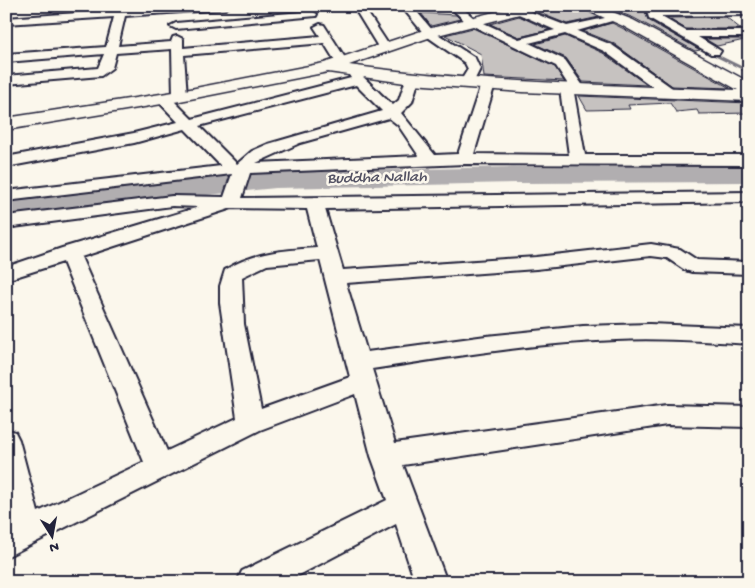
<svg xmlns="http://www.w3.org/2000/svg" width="755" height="588" font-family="'Gochi Hand',sans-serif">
	<rect width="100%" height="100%" fill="#fbf7ec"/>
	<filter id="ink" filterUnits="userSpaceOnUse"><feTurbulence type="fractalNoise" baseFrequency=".02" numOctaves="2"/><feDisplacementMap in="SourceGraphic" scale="10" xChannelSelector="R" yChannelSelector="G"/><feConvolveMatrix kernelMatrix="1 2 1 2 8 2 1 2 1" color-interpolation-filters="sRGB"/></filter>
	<g filter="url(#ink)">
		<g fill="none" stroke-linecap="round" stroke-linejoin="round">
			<polyline stroke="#787681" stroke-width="3" points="666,31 746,70"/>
			<polyline stroke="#787681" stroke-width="4" points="743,69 749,72"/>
			<polygon fill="#b1aeb0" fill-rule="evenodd" points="749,166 749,182 518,183 276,188 6,215 6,197 276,172 518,167"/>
		</g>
		<g fill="#c6c2c0" stroke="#22223b">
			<polygon points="559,6 576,6 599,17 567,24 537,12"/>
			<polygon points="603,6 648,8 645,12 648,20 700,50 695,51 634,18"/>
			<polygon points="421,13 456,15 460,19 431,26"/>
			<polygon points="519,16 549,30 519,37 490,24"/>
			<polygon points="726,17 741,29 686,29 667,18"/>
			<polygon points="612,23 622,28 730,88 672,86 613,43 583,31"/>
			<polygon points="473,28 555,67 564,81 484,77 481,54 445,35"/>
			<polygon points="565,36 603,53 647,85 583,82 566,58 535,44"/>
			<polygon points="705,39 749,39 717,46"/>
			<polygon points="579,96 749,103 749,113 699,114 697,110 676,112 670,103 628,105 630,109 587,110"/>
		</g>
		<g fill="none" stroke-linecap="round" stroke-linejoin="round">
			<defs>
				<g id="minor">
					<polygon points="176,6 230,6 225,9 125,16 118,46 171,42 173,37 177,36 183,39 183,48 320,36 314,27 320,24 324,25 347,61 341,65 337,64 324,43 184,55 187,96 180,100 173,96 172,49 116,53 112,68 101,76 6,84 6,76 98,68 104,54 6,62 6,54 106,47 114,17 6,24 6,18"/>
					<polygon points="353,6 363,6 390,47 388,50 380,50"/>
					<polygon points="401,6 412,6 433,31 475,58 480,69 472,85 467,86 460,82 468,69 465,63 425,35"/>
					<path d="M449,6H460L475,19L519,39L555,30L514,12V8L518,7L567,26L619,15V19L577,31L612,45L675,90L677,93L675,96H665L604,51L565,34L529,43L565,60L586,90L584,93H574L585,155H749V165L465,164L250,173L242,198L749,192V202L325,209L343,270L536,257L651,244L680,249L697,260L749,262V274L692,272L685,270L667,258L651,256L536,269L346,283L367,352L486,336L583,326L649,324L749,328V344C705,341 660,338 616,340C534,343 453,357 372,369L395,443L667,405L749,407V427L667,425L403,465L447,582H415L396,524L286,582H237L242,571L387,500L371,456L355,394L260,430L6,557V528L11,525L6,502V429L15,432L19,440L38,512L144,462L63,262L6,280V267L62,248L199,207L172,206L6,228V216L172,196L224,197L232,174L6,201V191L221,166L185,129L134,143L6,167V157L134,133L178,122L159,102L157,99L159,96H169L192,119L351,78L347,72L353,68C356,69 386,100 393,105L399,100L407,76H417L419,79L412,102L401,113L435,155L458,154L481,84L488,80L495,84L474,154L569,155L560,89L562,86H569L556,66L467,23ZM356,85L382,111L268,144L252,151L237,164L199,126ZM389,118L398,125L419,156L256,163L300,143ZM232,208L307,209L317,248C285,250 253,252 225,270L220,286V303L237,418L167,451L81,257ZM320,260L350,377L261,409L244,324L242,277L267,265Z"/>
					<polygon points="652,8 656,10 749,9 749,15 660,16 686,31 749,31 749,37 698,37 721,51 719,54 711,54 649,18 647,11"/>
					<polygon points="312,11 317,14 316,16 176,29 170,26 176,23"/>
				</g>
				<path id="tertiary" d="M517,6H540L539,9L434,36L349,65C478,83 608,85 738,90L623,26L578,6H597L633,20L749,82V101L522,92L412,84L328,72L180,101L6,130V118L180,91L324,63L424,30Z"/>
			</defs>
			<use href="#minor" stroke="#22223b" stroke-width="4"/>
			<use href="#tertiary" stroke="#22223b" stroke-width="3"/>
			<use href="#minor" fill="#fbf7ec" fill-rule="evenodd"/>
			<use href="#tertiary" fill="#fbf7ec" fill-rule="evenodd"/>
		</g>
	</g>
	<g text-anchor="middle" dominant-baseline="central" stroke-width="5" stroke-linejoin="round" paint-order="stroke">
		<g font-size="16" font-style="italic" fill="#545364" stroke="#fbf7ec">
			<text transform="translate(377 179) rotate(-1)">Buddha Nallah</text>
		</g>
	</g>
	<rect width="755" height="588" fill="none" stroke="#fbf7ec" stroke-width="25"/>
	<rect x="12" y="12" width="730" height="563" fill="none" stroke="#22223b" stroke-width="2" filter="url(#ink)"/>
	<g transform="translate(52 536) rotate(169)" stroke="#fbf7ec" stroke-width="4" paint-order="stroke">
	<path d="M0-4L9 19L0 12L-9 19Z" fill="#22223b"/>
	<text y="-8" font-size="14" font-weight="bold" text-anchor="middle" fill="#22223b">N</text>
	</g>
</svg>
